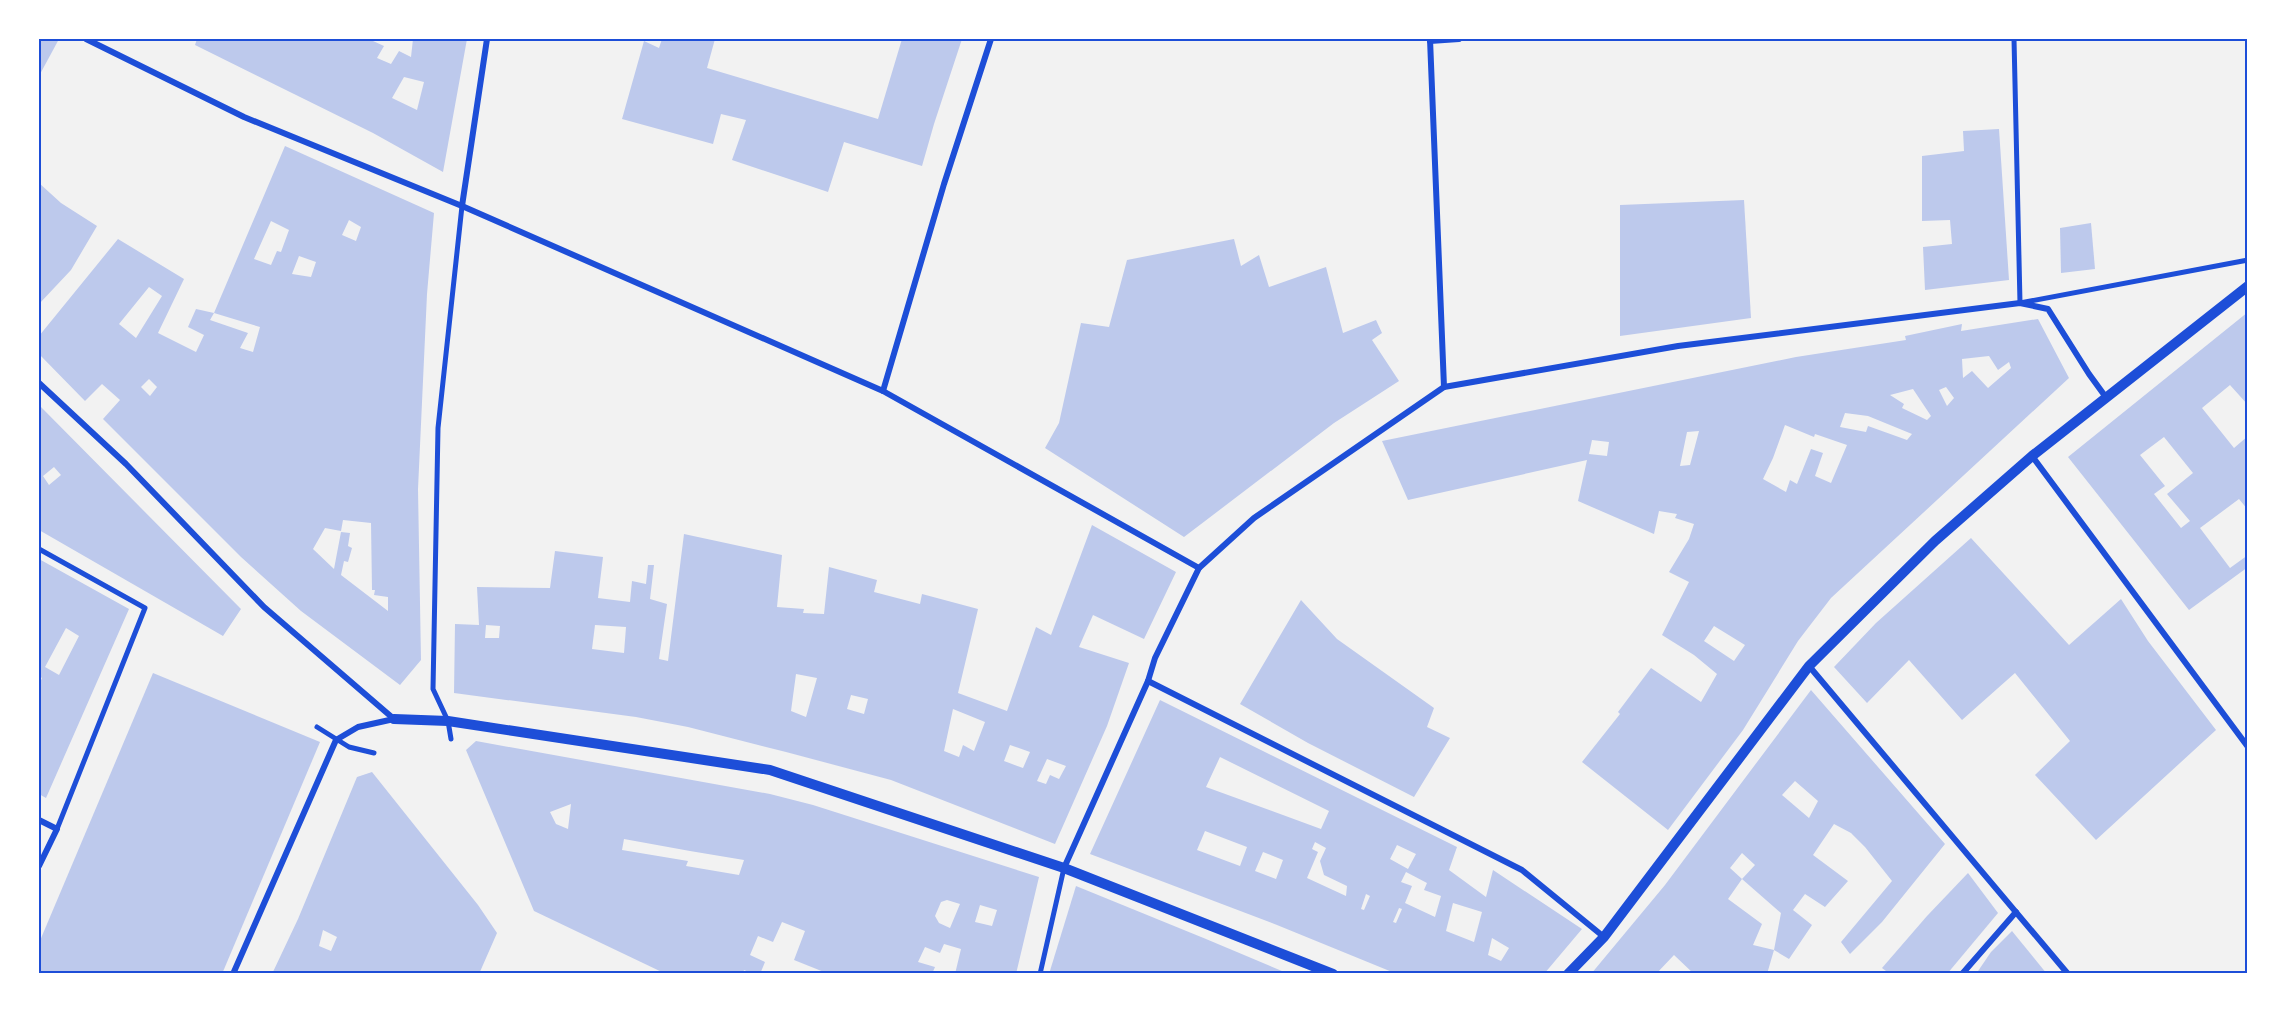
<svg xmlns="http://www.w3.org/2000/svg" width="2287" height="1013" font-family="'Fira Sans',sans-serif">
	<rect width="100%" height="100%" fill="#f2f2f2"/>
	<g fill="#bdc9ec" fill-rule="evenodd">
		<polygon points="39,39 59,39 39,76"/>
		<path d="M197,39H374L373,41L384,46L377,58L391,64L399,51L411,57L413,39H467L443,172L373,133L195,45ZM404,77L424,82L417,110L392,98Z"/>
		<polygon points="662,39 715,39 707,68 878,119 902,39 962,39 934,124 922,166 844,142 828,192 732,160 746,120 721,114 713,144 622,119 644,41 659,48"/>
		<polygon points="1999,129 2009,280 1925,290 1923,247 1952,244 1950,220 1922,221 1922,156 1964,151 1963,131"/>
		<path d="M285,146L434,213L427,294L418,489L421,660L400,685L301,611L241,557L103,419L120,400L102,384L85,401L39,354V336L118,239L184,279L158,333L196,352L204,335L188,327L196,309L214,313L210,320L248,333L240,348L253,352L260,327L214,313ZM349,220L361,227L356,241L342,235ZM271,221L289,230L281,252L277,251L271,265L254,259ZM299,256L316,262L311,277L292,274ZM149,287L162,296L136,338L119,324ZM149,379L157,387L150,396L141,387ZM343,520L371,523L372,590H375L374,595L388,597V611L341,575L344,561L348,562L352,548L348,546L350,533L341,532L334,569L313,549L325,528L341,531Z"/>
		<polygon points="39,183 61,203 97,226 71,270 39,304"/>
		<polygon points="1744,200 1751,318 1620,336 1620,205"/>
		<polygon points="2091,223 2095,269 2061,273 2060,228"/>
		<polygon points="1234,239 1241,266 1259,255 1269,287 1326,267 1343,333 1376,320 1382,333 1372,340 1399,381 1334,423 1184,537 1045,448 1059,423 1081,323 1109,327 1127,260"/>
		<path d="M2248,312V405L2230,385L2202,408L2234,448L2248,436V510L2239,499L2200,528L2230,568L2248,555V567L2189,610L2068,457ZM2164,437L2193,473L2167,494L2190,521L2181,528L2154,494L2165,486L2140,455Z"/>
		<path d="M2038,319L2069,378L1831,598L1798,641L1743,730L1668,830L1582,762L1620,714L1618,712L1651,668L1701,702L1717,674L1694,655L1662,635L1689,582L1669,572L1689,539L1694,524L1675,518L1677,514L1659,511L1654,534L1578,501L1587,460L1408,500L1382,441L1796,357L1906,340L1905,336L1962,324L1961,331ZM1989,356L1998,370L2009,362L2011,368L1988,388L1972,371L1963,378L1962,359ZM1946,387L1954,398L1947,406L1939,390ZM1913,389L1931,416L1927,420L1902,408L1904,404L1890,395ZM1845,413L1868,416L1912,434L1907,440L1868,426L1866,432L1840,427ZM1785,425L1814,437L1815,434L1847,445L1831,483L1815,476L1823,453L1811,449L1797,484L1790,480L1786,492L1763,479L1773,458ZM1699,431L1690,465L1680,466L1687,432ZM1592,440L1609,442L1607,456L1589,454ZM1714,626L1745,645L1734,661L1704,641Z"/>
		<path d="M39,405L241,609L223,636L39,530ZM54,467L61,475L49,485L43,476Z"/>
		<path d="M1092,525L1176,572L1144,639L1093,615L1079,647L1129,663L1107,726L1055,844L891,780L786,752L688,727L636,717L454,693L455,624L479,625L477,587L550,588L555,551L603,557L598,598L630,602L632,581L646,584L648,565H654L650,599L667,604L659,659L668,661L684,534L782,555L777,607L804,609L803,613L824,614L829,567L877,580L874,592L920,604L922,594L978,609L958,693L1007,711L1036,627L1051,635ZM486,625L500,626L499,638H485ZM595,625L626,627L624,653L592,649ZM796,674L817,678L806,717L791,711ZM851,695L868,699L864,714L847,709ZM953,709L985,722L974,751L963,745L959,757L944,751ZM1010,745L1030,752L1023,768L1004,761ZM1047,759L1066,766L1059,779L1050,775L1046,784L1037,781Z"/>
		<polygon points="1971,538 2069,645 2121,599 2148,641 2216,730 2096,840 2035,775 2070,741 2015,673 1962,720 1909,660 1867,703 1834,667 1876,623"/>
		<path d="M39,559L129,609L46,798L39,794V685L42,678L39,676ZM66,628L79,636L59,675L45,667Z"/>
		<polygon points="1301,600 1337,639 1434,708 1427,727 1450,738 1414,797 1308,743 1240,704"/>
		<polygon points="153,673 320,742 222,974 39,974 39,943"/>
		<path d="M1811,690L1945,844L1882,922L1850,954L1841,942L1892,881L1865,847L1851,833L1834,824L1813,855L1848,881L1825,907L1805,894L1793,910L1812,925L1789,959L1774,950L1781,913L1742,879L1755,865L1742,853L1730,868L1742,879L1728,899L1762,924L1753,945L1774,950L1767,974H1694L1674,955L1656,974H1591L1665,885ZM1795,781L1818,801L1809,818L1782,795Z"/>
		<path d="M1160,700L1457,847L1449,870L1486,897L1493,870L1582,929L1544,974H1397L1277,925L1090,854ZM1220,757L1329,811L1321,829L1206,787ZM1205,831L1247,847L1240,866L1197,850ZM1315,842L1326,848L1320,861L1324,875L1347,886L1346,896L1307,878L1318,852L1312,849ZM1397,845L1416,854L1408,869L1390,859ZM1263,852L1283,860L1276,879L1255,871ZM1406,872L1427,883L1424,890L1441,896L1435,917L1405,903L1412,886L1401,882ZM1366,894L1370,896L1364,910L1361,909ZM1453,903L1482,912L1474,942L1446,931ZM1399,908L1402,909L1396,923L1393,922ZM1492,938L1509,948L1501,961L1488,955Z"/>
		<path d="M476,741L770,794L813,805L1039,877L1016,974H955L961,949L944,944L940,953L925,947L918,962L935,967L932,974H829L794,960L805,931L782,922L773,942L758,936L750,955L765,962L760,974H753L744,970L743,974H666L534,911L466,750ZM571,804L568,829L556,824L550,812ZM624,839L690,851L744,860L739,875L686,866L688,861L622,850ZM947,900L960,904L950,928L939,923L935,916L941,902ZM980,905L997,910L992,926L975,922Z"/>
		<path d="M372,772L478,905L497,933L479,974H272L298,919L357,777ZM323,930L337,937L331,951L319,946Z"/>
		<polygon points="1968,873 1998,913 1947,974 1890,974 1882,968 1927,916"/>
		<polygon points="1076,886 1206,939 1289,974 1049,974"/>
		<polygon points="2012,931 2047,974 1976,974 1991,952"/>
	</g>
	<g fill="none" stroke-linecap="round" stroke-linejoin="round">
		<g stroke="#1d4ed8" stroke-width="5">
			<polyline points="2014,39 2020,303 2248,260"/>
			<polyline points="39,549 145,608 57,829"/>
			<polyline points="317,727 349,747 374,753"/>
			<polyline points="451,739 448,721 433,689 438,428 462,206"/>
			<polyline points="1040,974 1064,868"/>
		</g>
		<g stroke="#1d4ed8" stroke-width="6">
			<polyline points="86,39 244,117 462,206 883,391 1199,568"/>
			<polyline points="1430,39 1444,387"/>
			<polyline points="1430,41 1459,39"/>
			<polyline points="462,206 487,39"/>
			<polyline points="39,383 126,464 264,607 394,719"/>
			<polyline points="883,391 944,184 991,39"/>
			<polyline points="2032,456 2248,747"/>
			<polyline points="1809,666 2068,974"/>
			<polyline points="1148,681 1522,870 1604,937"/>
			<polyline points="39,820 57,829 39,866"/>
			<polyline points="1064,868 1148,681 1155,658 1199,568 1254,518 1444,387 1678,346 2020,303 2048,309 2089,374 2105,396"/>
			<polyline points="233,974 336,740 358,727 394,719"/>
			<polyline points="1962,974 2016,912"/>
		</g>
		<g stroke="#1d4ed8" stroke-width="10">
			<polyline points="394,719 448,721 770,770 1064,868 1333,974"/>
			<polyline points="1568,974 1604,937 1809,666 1935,541 2032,456 2248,286"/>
		</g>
	</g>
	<rect width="2287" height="1013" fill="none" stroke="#ffffff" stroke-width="81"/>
	<rect x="40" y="40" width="2206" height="932" fill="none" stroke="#1d4ed8" stroke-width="2"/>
</svg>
